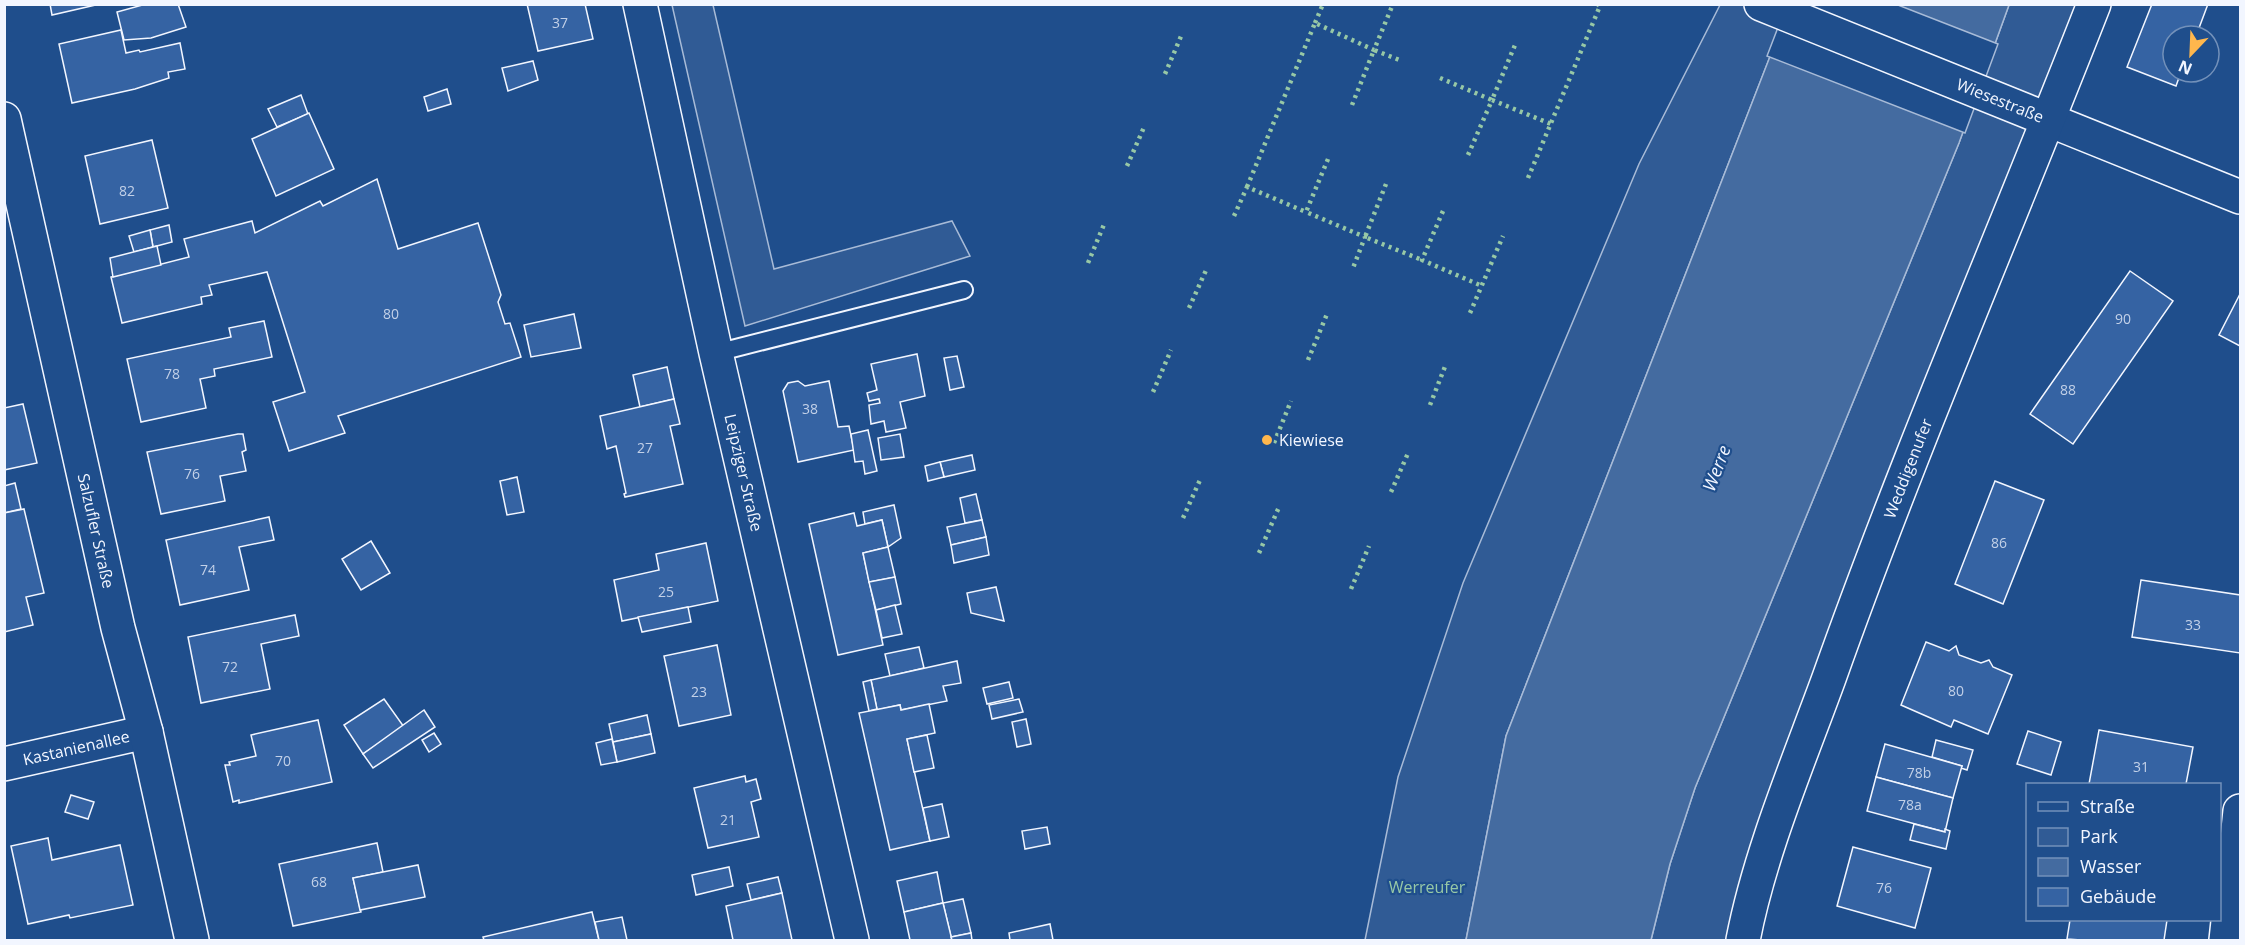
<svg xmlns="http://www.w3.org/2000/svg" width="2245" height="945" font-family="'Open Sans',sans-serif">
	<rect width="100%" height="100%" fill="#1f4e8c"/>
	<g fill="#305b95" stroke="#a8bbd7" stroke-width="1.5">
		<polygon points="672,5 713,5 774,269 952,221 970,256 745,326"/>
		<polygon points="1720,5 1790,5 1506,736 1466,940 1365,940 1398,777 1463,583 1639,164"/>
		<polygon points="2009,5 2080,5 1730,940 1651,940 1670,864 1695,788 1959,143"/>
	</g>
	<polygon fill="#446ba0" stroke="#a8bbd7" stroke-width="1.5" points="1790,5 2009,5 1959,143 1695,788 1670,864 1651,940 1466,940 1506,736"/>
	<polygon fill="#1f4e8c" stroke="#a8bbd7" stroke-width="1.5" points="1787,4 1898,5 1998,44 1965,133 1767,56"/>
	<g fill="#3563a3" stroke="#f2f6ff" stroke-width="1.5">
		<polygon points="50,4 100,4 52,15"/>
		<polygon points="146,4 178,4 186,27 151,38 124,40 117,12"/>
		<polygon points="527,4 585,4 593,39 538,51"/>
		<polygon points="2152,4 2208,4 2196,36 2173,36 2173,72 2181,72 2176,86 2127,67"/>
		<polygon points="121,30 126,53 139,50 140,52 180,43 185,69 168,72 169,78 135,89 72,103 59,44"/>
		<polygon points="533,61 538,80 508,91 502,68"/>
		<polygon points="447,89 451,104 428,111 424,97"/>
		<polygon points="301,95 308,114 277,127 268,109"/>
		<polygon points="309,113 334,169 276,196 252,139"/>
		<polygon points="152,140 168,208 100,224 85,156"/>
		<polygon points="377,179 398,249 478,223 501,295 498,302 505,324 510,323 521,357 338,416 345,433 289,451 273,402 305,392 267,272 209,285 212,295 201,297 202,304 122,323 111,277 189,257 184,239 252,221 255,233 320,201 323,206"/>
		<polygon points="169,225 172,242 153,247 150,230"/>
		<polygon points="150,230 153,247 134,252 129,236"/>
		<polygon points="157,246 161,265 113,277 110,258"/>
		<polygon points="2130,271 2173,301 2073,444 2030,414"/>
		<polygon points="2240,294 2240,346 2219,335"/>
		<polygon points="574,314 581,348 531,357 524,325"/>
		<polygon points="264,321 272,357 214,369 215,376 200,379 206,408 141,422 127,359 231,337 229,328"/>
		<polygon points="917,354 925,396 900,402 906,428 886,432 884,421 871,424 869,405 880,403 879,399 869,401 867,393 877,390 871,364"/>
		<polygon points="957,356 964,387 950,390 944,358"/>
		<polygon points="667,367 674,399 640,407 633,375"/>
		<polygon points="798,381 805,386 829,381 838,427 849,426 854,450 798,462 783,391 788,383"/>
		<polygon points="674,399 680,424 670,426 683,484 625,497 624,494 626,493 616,446 607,449 600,416"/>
		<polygon points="23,404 37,463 4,470 4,408"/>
		<polygon points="868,430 877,471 865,474 863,461 855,462 851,434"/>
		<polygon points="238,434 243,434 246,450 242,452 246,471 220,476 225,501 161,514 147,452"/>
		<polygon points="900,434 904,457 881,460 878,438"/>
		<polygon points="972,455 975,470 944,477 940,462"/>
		<polygon points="940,462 944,477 928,481 925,466"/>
		<polygon points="517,477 524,512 507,515 500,481"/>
		<polygon points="1995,481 2044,500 2003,604 1955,584"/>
		<polygon points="15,483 21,509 4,513 4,486"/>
		<polygon points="976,494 982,520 965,523 960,498"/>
		<polygon points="894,505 901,538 888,547 882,520 865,524 863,512"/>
		<polygon points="24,509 44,593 26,597 33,625 4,632 4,513"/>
		<polygon points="854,513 857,526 882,520 888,547 863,553 883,645 838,655 809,524"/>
		<polygon points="269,517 274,540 239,547 249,590 180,605 166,540"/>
		<polygon points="982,520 986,537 951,545 947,527"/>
		<polygon points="986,537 989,555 954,563 951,545"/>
		<polygon points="371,541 390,573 361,590 342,559"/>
		<polygon points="706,543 718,601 622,621 614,580 659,570 656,554"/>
		<polygon points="888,547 895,577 869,582 863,553"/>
		<polygon points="895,577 901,604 876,610 869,582"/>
		<polygon points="2141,580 2240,595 2240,653 2132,637"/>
		<polygon points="996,587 1004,621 971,613 967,593"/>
		<polygon points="895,605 902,634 882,638 876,610"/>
		<polygon points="688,607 691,622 642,632 638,617"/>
		<polygon points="295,615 299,636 261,644 270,689 201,703 188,637"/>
		<polygon points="1926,642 1949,651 1956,646 1959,655 1981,663 1989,660 1993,667 2012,675 1988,734 1954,720 1951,727 1901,705"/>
		<polygon points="717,645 731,715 679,726 664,656"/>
		<polygon points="919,647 924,668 890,676 885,654"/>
		<polygon points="957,661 961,683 943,686 947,701 901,710 900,705 877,710 871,680"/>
		<polygon points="871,680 877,709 869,711 863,682"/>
		<polygon points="1009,682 1013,698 987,704 983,688"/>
		<polygon points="384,699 404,727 363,754 344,725"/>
		<polygon points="1019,699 1023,712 992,719 989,705"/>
		<polygon points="929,704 935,733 907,739 930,841 890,850 859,713 900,705 901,710"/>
		<polygon points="424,710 435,727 373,768 363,754"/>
		<polygon points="647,715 651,734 613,742 609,724"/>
		<polygon points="1026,719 1031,744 1017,747 1012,722"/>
		<polygon points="318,720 332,782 239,803 239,800 233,802 225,765 230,765 229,762 256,756 251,735"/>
		<polygon points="2099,730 2193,747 2186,784 2089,784"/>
		<polygon points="2028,731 2061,742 2051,775 2017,764"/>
		<polygon points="434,733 441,744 429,752 422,740"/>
		<polygon points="651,734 655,753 617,762 613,742"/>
		<polygon points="927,735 934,768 914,772 907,739"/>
		<polygon points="612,739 617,762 601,765 596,743"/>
		<polygon points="1936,740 1973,750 1967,770 1961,768 1962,766 1932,757"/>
		<polygon points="1885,744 1962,766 1953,798 1876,777"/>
		<polygon points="745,776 746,782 756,779 761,799 751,802 759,837 708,848 694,788"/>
		<polygon points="1876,777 1953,798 1945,832 1867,811"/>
		<polygon points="71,795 94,802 88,819 65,812"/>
		<polygon points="942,804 949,837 930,841 923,808"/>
		<polygon points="1914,824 1945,832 1945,829 1950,831 1946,849 1910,840"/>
		<polygon points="1047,827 1050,844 1025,849 1022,831"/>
		<polygon points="48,838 52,860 120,845 133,905 70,918 69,915 28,924 11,846"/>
		<polygon points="377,843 383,872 353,878 361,912 293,926 279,864"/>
		<polygon points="1853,847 1931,868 1915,928 1837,906"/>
		<polygon points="418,865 425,897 360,910 353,878"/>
		<polygon points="729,867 733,886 696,895 692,875"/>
		<polygon points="937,872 943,903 904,912 897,881"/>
		<polygon points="778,877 782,893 751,900 747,884"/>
		<polygon points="782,893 792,940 733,940 726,906"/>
		<polygon points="963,899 971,933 951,937 943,903"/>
		<polygon points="943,903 952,940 910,940 904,912"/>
		<polygon points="592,912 599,940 484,940 483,937"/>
		<polygon points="622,917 627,940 599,940 595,922"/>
		<polygon points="2070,920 2167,920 2164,940 2081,940 2067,939"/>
		<polygon points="1050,924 1053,940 1010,940 1009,933"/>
		<polygon points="971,933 972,940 952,940 951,937"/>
	</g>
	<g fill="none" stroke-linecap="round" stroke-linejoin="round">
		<defs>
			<polyline id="service" points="716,353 964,290"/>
			<g id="minor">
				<path id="s1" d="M640,4L716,353L852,940"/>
				<path id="s2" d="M1761,4L2240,197"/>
				<path id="s3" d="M4,764L146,732"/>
				<path id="s4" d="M1743,940C1760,852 1798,763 1829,678C1910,450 2006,229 2094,4"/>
				<polyline points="2226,940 2240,811"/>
			</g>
			<g id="secondary">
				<path id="s5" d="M4,119L118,628L146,732L192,940"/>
			</g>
		</defs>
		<use href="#service" stroke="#f2f6ff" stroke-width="20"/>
		<use href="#minor" stroke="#f2f6ff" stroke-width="36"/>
		<use href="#secondary" stroke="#f2f6ff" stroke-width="36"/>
		<use href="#service" stroke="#1f4e8c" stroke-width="16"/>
		<use href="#minor" stroke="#1f4e8c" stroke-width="33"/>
		<use href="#secondary" stroke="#1f4e8c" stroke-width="33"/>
		<g stroke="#97c8a6" stroke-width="4.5" stroke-dasharray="3 4.5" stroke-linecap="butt">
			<polyline points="1315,23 1323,4"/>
			<polyline points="1165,74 1182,34"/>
			<polyline points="1440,78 1492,100 1515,45"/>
			<polyline points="1352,105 1374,50 1402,61"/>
			<polyline points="1468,155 1492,100 1551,124"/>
			<polyline points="1328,159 1306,212 1365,237 1353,268"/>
			<polyline points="1127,166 1145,125"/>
			<polyline points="1528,178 1600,6 1597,4"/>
			<polyline points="1386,184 1365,237 1422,260"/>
			<polyline points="1247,187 1315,23 1374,50 1393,4"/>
			<polyline points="1443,211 1422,260 1482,286"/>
			<polyline points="1234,216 1247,187 1306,212"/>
			<polyline points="1088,263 1105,222"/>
			<polyline points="1189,308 1207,268"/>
			<polyline points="1470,313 1503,236"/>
			<polyline points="1308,360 1327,314"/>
			<polyline points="1153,392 1171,350"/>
			<polyline points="1430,405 1446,364"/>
			<polyline points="1274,443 1291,401"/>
			<polyline points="1391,492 1409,451"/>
			<polyline points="1183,518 1200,480"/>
			<polyline points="1259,553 1279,507"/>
			<polyline points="1351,589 1369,546"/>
		</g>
	</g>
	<circle fill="#ffb74d" stroke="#1f4e8c" stroke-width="2" cx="1267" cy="440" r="6"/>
	<g text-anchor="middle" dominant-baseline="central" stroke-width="4.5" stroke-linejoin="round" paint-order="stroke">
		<g font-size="14" fill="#c3d1e8">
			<text x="560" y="22">37</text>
			<text x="127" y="190">82</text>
			<text x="391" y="313">80</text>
			<text x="2123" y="318">90</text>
			<text x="172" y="373">78</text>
			<text x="2068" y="389">88</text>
			<text x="810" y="408">38</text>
			<text x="645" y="447">27</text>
			<text x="192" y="473">76</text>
			<text x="1999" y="542">86</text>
			<text x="208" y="569">74</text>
			<text x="666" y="591">25</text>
			<text x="2193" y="624">33</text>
			<text x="230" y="666">72</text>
			<text x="1956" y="690">80</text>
			<text x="699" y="691">23</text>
			<text x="283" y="760">70</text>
			<text x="2141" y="766">31</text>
			<text x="1919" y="772">78b</text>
			<text x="1910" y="804">78a</text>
			<text x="728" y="819">21</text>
			<text x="319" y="881">68</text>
			<text x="1884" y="887">76</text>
		</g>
		<g font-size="16" fill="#f2f6ff" stroke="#1f4e8c">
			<text stroke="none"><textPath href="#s2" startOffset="258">Wiesestraße</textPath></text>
			<text stroke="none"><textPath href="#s4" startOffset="500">Weddigenufer</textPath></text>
			<text stroke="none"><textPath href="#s1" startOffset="480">Leipziger Straße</textPath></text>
			<text stroke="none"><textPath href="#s5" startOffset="422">Salzufler Straße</textPath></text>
			<text stroke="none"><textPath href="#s3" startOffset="74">Kastanienallee</textPath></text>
		</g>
		<g font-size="16" fill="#f2f6ff" stroke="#1f4e8c" text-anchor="start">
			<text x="1279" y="440">Kiewiese</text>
		</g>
		<g font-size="16" fill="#97c8a6" stroke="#1f4e8c">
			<text x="1427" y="887">Werreufer</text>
		</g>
		<g font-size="18" font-style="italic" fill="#f2f6ff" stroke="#1f4e8c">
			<text transform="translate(1716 468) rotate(-69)">Werre</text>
		</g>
	</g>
	<rect width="2245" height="945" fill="none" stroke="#f2f6ff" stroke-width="12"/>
	<rect x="2026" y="783" width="195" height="138" fill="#1f4e8c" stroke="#7391ba" stroke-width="1.5"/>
	<rect x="2038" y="802" width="30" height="9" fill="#1f4e8c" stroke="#7391ba" stroke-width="1.5"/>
	<text x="2080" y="813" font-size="18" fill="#f2f6ff">Straße</text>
	<rect x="2038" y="828" width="30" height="18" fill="#305b95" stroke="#7391ba" stroke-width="1.5"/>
	<text x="2080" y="843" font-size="18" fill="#f2f6ff">Park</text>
	<rect x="2038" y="858" width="30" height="18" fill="#446ba0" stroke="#7391ba" stroke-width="1.5"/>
	<text x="2080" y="873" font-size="18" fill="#f2f6ff">Wasser</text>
	<rect x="2038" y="888" width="30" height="18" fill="#3563a3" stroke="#7391ba" stroke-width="1.5"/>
	<text x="2080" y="903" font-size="18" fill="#f2f6ff">Gebäude</text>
	<g transform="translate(2191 54) rotate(203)"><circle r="28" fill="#1f4e8c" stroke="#7391ba" stroke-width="1.5"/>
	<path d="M0-4.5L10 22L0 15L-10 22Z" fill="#ffb74d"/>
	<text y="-9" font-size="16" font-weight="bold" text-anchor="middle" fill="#f2f6ff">N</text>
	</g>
</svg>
